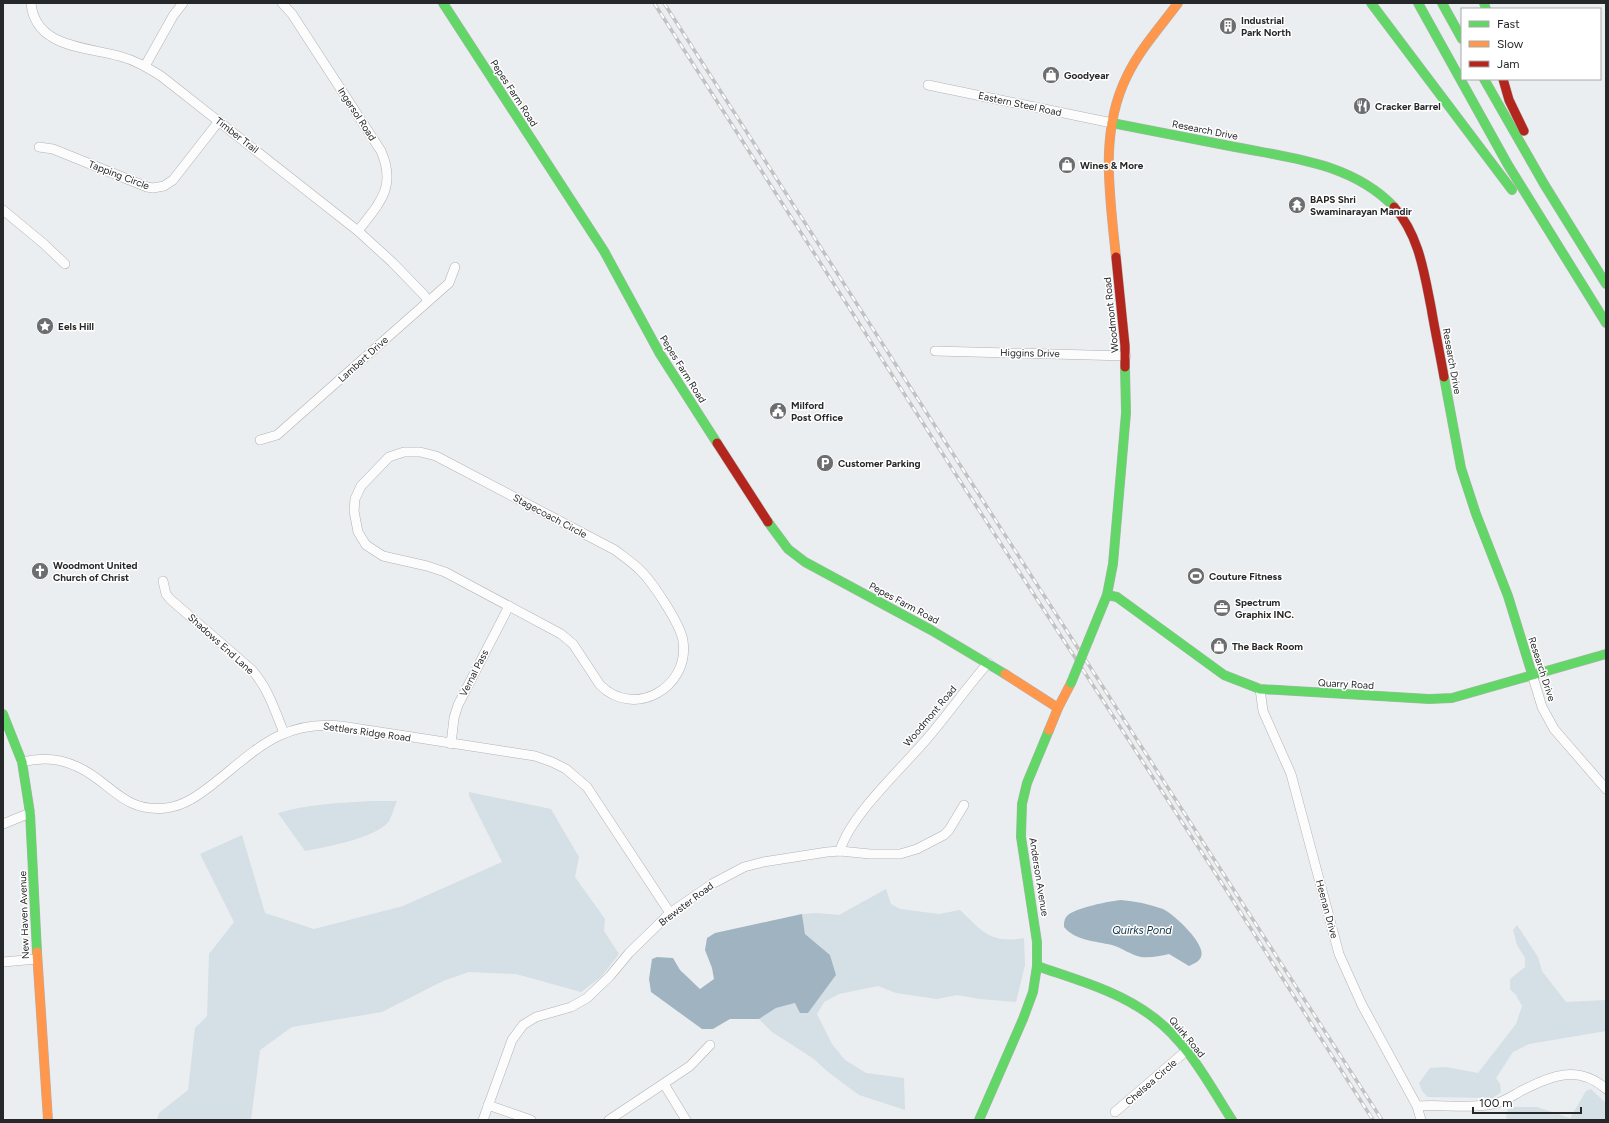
<svg xmlns="http://www.w3.org/2000/svg" width="1609" height="1123" font-family="Figtree,sans-serif">
	<rect width="100%" height="100%" fill="#ebeef0"/>
	<g fill="#d4dfe6">
		<polygon points="469,792 551,809 579,857 575,877 605,919 604,931 619,954 601,977 581,992 516,974 469,972 443,981 382,1012 292,1027 260,1050 251,1120 157,1120 159,1113 188,1090 195,1028 207,1016 209,954 234,922 200,854 242,835 265,913 314,929 403,906 502,862 469,796"/>
		<path d="M371,801H397C394,807 392,816 389,821C377,838 325,847 305,851L278,813C309,804 339,803 371,801Z"/>
		<path d="M886,889L891,904L900,909L939,914L960,910C982,931 990,944 1024,938L1025,965L1016,1002L980,999L957,995L937,999L896,993L878,986L839,994L824,1002L817,1014L832,1044L845,1060L866,1073L904,1078L905,1110L859,1095L828,1072L814,1059L772,1032L759,1019L776,1008L796,1003L808,1013L836,975L830,955L805,934L802,914L816,913L839,915Z"/>
		<polygon points="1517,925 1538,957 1542,971 1566,1002 1606,1000 1606,1031 1529,1044 1513,1052 1496,1078 1500,1084 1501,1092 1493,1098 1428,1097 1422,1091 1419,1083 1430,1068 1446,1067 1478,1073 1516,1024 1522,1006 1516,995 1510,989 1510,979 1525,967 1525,958 1517,945 1513,930"/>
		<polygon points="1591,1089 1606,1103 1606,1120 1510,1120 1506,1118 1508,1107 1537,1107 1570,1118 1586,1091"/>
	</g>
	<g fill="#a0b3c1">
		<path d="M1121,900C1135,901 1149,904 1163,909C1174,914 1207,945 1201,957C1199,962 1193,964 1189,966L1169,954C1160,956 1151,958 1141,957C1131,955 1122,948 1112,945C1095,941 1076,941 1064,927C1064,923 1064,919 1067,916C1074,908 1110,901 1121,900Z"/>
		<polygon points="802,914 805,934 830,955 836,975 808,1013 800,1013 795,1003 776,1008 759,1019 730,1019 713,1029 702,1029 651,992 649,979 652,959 657,957 673,958 680,970 700,989 714,979 712,968 705,950 707,938 715,933"/>
	</g>
	<g fill="none" stroke-linecap="round" stroke-linejoin="round">
		<defs>
			<g id="street">
				<path d="M31,3C35,48 87,47 119,56C135,60 148,68 161,76L358,231L392,262L424,295L428,301"/>
				<path d="M282,3L292,14L381,151C397,188 379,203 358,231"/>
				<polyline points="145,66 173,16 183,3"/>
				<polyline points="928,85 1112,123"/>
				<polyline points="39,147 53,149 147,187 153,188 164,186 173,180 219,121"/>
				<polyline points="3,210 44,244 65,264"/>
				<polyline points="935,351 1126,356"/>
				<polyline points="260,440 277,435 449,283 455,267"/>
				<path d="M404,452H420L436,456L615,550C624,557 633,563 641,571C653,583 681,625 683,641C690,688 634,719 600,685L573,644L561,634L445,572L427,566L383,556L366,545L358,532L354,511L355,499L361,486L389,457Z"/>
				<path d="M163,581L166,594L170,599L252,670C268,688 275,711 284,733"/>
				<polyline points="1532,674 1542,707 1554,729 1606,789"/>
				<polyline points="1260,689 1263,711 1291,774 1339,954 1362,1005 1417,1106 1421,1120"/>
				<polyline points="451,744 454,718 458,705 509,606"/>
				<path d="M22,762C42,757 59,758 78,767C111,782 123,813 166,808C184,806 199,795 213,784C256,750 282,720 341,726L535,756L552,762L566,769L587,787L670,913"/>
				<polyline points="3,824 30,813"/>
				<path d="M840,851C849,817 901,769 925,741C947,716 966,688 988,663"/>
				<polyline points="3,962 37,959"/>
				<polyline points="664,1084 686,1120"/>
				<polyline points="488,1105 531,1120"/>
				<path d="M1417,1106C1442,1104 1469,1109 1493,1104C1504,1102 1512,1096 1521,1091C1550,1076 1578,1064 1606,1089"/>
				<polyline points="1115,1112 1186,1051"/>
				<polyline points="483,1120 512,1040 523,1025 536,1017 571,1007 587,998 610,976 629,953 670,913 712,884 744,867 763,862 827,852 840,851 870,854 900,854 917,849 944,835 949,830 964,805"/>
				<polyline points="609,1120 690,1066 710,1045"/>
			</g>
			<g id="fast">
				<polyline points="443,3 604,251 660,354 717,443"/>
				<polyline points="1371,3 1512,190"/>
				<polyline points="1418,3 1508,165 1606,323"/>
				<polyline points="1442,3 1462,39"/>
				<polyline points="1484,3 1486,9"/>
				<polyline points="1484,79 1544,184 1606,284"/>
				<path d="M1112,123C1153,131 1194,139 1235,147C1291,158 1352,163 1394,207"/>
				<polyline points="1444,377 1461,468 1476,514 1508,596 1532,674"/>
				<polyline points="768,522 788,549 805,562 931,630 1005,674"/>
				<polyline points="1107,595 1117,597 1224,675 1260,689 1429,699 1452,698 1606,654"/>
				<polyline points="1089,639 1107,595 1113,564 1126,413 1125,367"/>
				<polyline points="3,714 22,762 30,813 37,952"/>
				<path d="M1037,966C1077,980 1119,991 1153,1017C1188,1043 1209,1084 1232,1120"/>
				<polyline points="979,1120 1023,1019 1033,992 1037,966 1037,942 1021,837 1022,804 1027,783 1049,730"/>
			</g>
			<g id="slow">
				<path d="M1116,257C1110,196 1099,132 1127,76C1140,49 1161,26 1178,3"/>
				<polyline points="1005,674 1058,708"/>
				<polyline points="1049,730 1058,708 1071,683"/>
				<polyline points="37,952 48,1120"/>
			</g>
			<g id="jam">
				<polyline points="1503,79 1509,100 1524,131"/>
				<path d="M1394,207C1419,235 1424,272 1431,307C1435,331 1440,354 1444,377"/>
				<polyline points="1116,257 1125,346 1125,367"/>
				<polyline points="717,443 768,522"/>
			</g>
		</defs>
		<use href="#street" stroke="#b0b2b3" stroke-width="10"/>
		<use href="#fast" stroke="#b0b2b3" stroke-width="10"/>
		<use href="#slow" stroke="#b0b2b3" stroke-width="10"/>
		<use href="#jam" stroke="#b0b2b3" stroke-width="10"/>
		<use href="#street" stroke="#fcfcfd" stroke-width="9"/>
		<use href="#fast" stroke="#63d668" stroke-width="9"/>
		<use href="#slow" stroke="#ff974d" stroke-width="9"/>
		<use href="#jam" stroke="#b3261e" stroke-width="9"/>
		<defs>
			<g id="rail">
				<polyline points="654,3 960,481 1223,885 1373,1120"/>
				<polyline points="664,3 987,507 1382,1120"/>
			</g>
		</defs>
		<use href="#rail" stroke="#c1c2c2" stroke-width="3.5"/>
		<use href="#rail" stroke="#fff" stroke-width="2" stroke-dasharray="6" stroke-linecap="butt"/>
		<defs>
			<polyline id="fast-bridge" points="1071,683 1089,639"/>
		</defs>
		<use href="#fast-bridge" stroke="#b0b2b3" stroke-width="10" stroke-linecap="butt"/>
		<use href="#fast-bridge" stroke="#63d668" stroke-width="9"/>
	</g>
	<defs>
		<symbol id="building-disc" viewBox="-11 -11 22 22"><circle r="9.5" fill="#6b6d6f" stroke="#fff"/><path d="M-4-6H4V6H1V3H-1V6H-4ZM-2.5-4.3h1.7v1.8h-1.7ZM.8-4.3h1.7v1.8H.8ZM-2.5-1h1.7V.8h-1.7ZM.8-1h1.7V.8H.8Z" fill="#fff"/></symbol>
		<symbol id="shop-disc" viewBox="-11 -11 22 22"><circle r="9.5" fill="#6b6d6f" stroke="#fff"/><path d="M-5-2.5h2.3a2.7 3.5 0 0 1 5.4 0H5L5.5 6h-11ZM-1.5-2.5h3a1.5 2.3 0 0 0-3 0Z" fill="#fff"/></symbol>
		<symbol id="restaurant-disc" viewBox="-11 -11 22 22"><circle r="9.5" fill="#6b6d6f" stroke="#fff"/><path d="M-5-6h1v4h1v-4h1v4h1v-4h1v5L-1.5 .5V6h-2V.5L-5-1ZM5-6V6H3V1.5H1.5Q1.5-4 5-6Z" fill="#fff"/></symbol>
		<symbol id="temple-disc" viewBox="-11 -11 22 22"><circle r="9.5" fill="#6b6d6f" stroke="#fff"/><path d="M0-6L5-2H3V0L6.5 2.5H4V6H1.5V3h-3V6H-4V2.5H-6.5L-3 0V-2H-5Z" fill="#fff"/></symbol>
		<symbol id="sight-disc" viewBox="-11 -11 22 22"><circle r="9.5" fill="#6b6d6f" stroke="#fff"/><path d="M0-6L1.8-2.2L6-1.7L2.9 1.2L3.7 5.4L0 3.3L-3.7 5.4L-2.9 1.2L-6-1.7L-1.8-2.2Z" fill="#fff"/></symbol>
		<symbol id="civic-disc" viewBox="-11 -11 22 22"><circle r="9.5" fill="#6b6d6f" stroke="#fff"/><path d="M-.6-6.5H3V-4.5H.6V-3L4-1V1h2V6H-6V1h2V-1L-.6-3ZM-1.2 2.5V6h2.4V2.5Z" fill="#fff"/></symbol>
		<symbol id="parking-disc" viewBox="-11 -11 22 22"><circle r="9.5" fill="#6b6d6f" stroke="#fff"/><path d="M-3.5-5.5H1a3.5 3.5 0 0 1 0 7H-1V5.5H-3.5ZM-1-3.4V-.6H.8a1.4 1.4 0 0 0 0-2.8Z" fill="#fff"/></symbol>
		<symbol id="church-disc" viewBox="-11 -11 22 22"><circle r="9.5" fill="#6b6d6f" stroke="#fff"/><path d="M-1.2-6h2.4v3.5h3.3v2.4h-3.3V6h-2.4V-.1h-3.3v-2.4h3.3Z" fill="#fff"/></symbol>
		<symbol id="stadium-disc" viewBox="-11 -11 22 22"><circle r="9.5" fill="#6b6d6f" stroke="#fff"/><path d="M0-5a6.5 5 0 1 0 0 10a6.5 5 0 1 0 0-10ZM-3.5-1.8h7v3.6h-7Z" fill="#fff"/></symbol>
		<symbol id="office-disc" viewBox="-11 -11 22 22"><circle r="9.5" fill="#6b6d6f" stroke="#fff"/><path d="M-6-3h4V-5.5h4V-3h4V5H-6ZM-1-4.5V-3h2v-1.5ZM-6 0V1H6V0Z" fill="#fff"/></symbol>
	</defs>
	<g fill-rule="evenodd">
		<use href="#building-disc" x="1218" y="16" width="20" height="20"/>
		<use href="#shop-disc" x="1041" y="65" width="20" height="20"/>
		<use href="#restaurant-disc" x="1352" y="96" width="20" height="20"/>
		<use href="#shop-disc" x="1057" y="155" width="20" height="20"/>
		<use href="#temple-disc" x="1287" y="195" width="20" height="20"/>
		<use href="#sight-disc" x="35" y="316" width="20" height="20"/>
		<use href="#civic-disc" x="768" y="401" width="20" height="20"/>
		<use href="#parking-disc" x="815" y="453" width="20" height="20"/>
		<use href="#church-disc" x="30" y="561" width="20" height="20"/>
		<use href="#stadium-disc" x="1186" y="566" width="20" height="20"/>
		<use href="#office-disc" x="1212" y="598" width="20" height="20"/>
		<use href="#shop-disc" x="1209" y="636" width="20" height="20"/>
	</g>
	<g text-anchor="middle" dominant-baseline="central" stroke-width="3" stroke-linejoin="round" paint-order="stroke">
		<g font-size="10" font-weight="bold" fill="#262729" stroke="#fff" text-anchor="start">
			<text x="1241" y="20">Industrial<tspan x="1241" dy="12">Park North</tspan></text>
			<text x="1064" y="75">Goodyear</text>
			<text x="1375" y="106">Cracker Barrel</text>
			<text x="1080" y="165">Wines &amp; More</text>
			<text x="1310" y="199">BAPS Shri<tspan x="1310" dy="12">Swaminarayan Mandir</tspan></text>
			<text x="58" y="326">Eels Hill</text>
			<text x="791" y="405">Milford<tspan x="791" dy="12">Post Office</tspan></text>
			<text x="838" y="463">Customer Parking</text>
			<text x="53" y="565">Woodmont United<tspan x="53" dy="12">Church of Christ</tspan></text>
			<text x="1209" y="576">Couture Fitness</text>
			<text x="1235" y="602">Spectrum<tspan x="1235" dy="12">Graphix INC.</tspan></text>
			<text x="1232" y="646">The Back Room</text>
		</g>
		<g font-size="10" fill="#262729" stroke="#fff">
			<text transform="translate(514 93) rotate(57)">Pepes Farm Road</text>
			<text transform="translate(1020 104) rotate(12)">Eastern Steel Road</text>
			<text transform="translate(357 114) rotate(57)">Ingersol Road</text>
			<text transform="translate(1205 130) rotate(11)">Research Drive</text>
			<text transform="translate(237 135) rotate(38)">Timber Trail</text>
			<text transform="translate(119 175) rotate(21)">Tapping Circle</text>
			<text transform="translate(1111 315) rotate(-96)">Woodmont Road</text>
			<text transform="translate(1030 353) rotate(1)">Higgins Drive</text>
			<text transform="translate(363 359) rotate(-42)">Lambert Drive</text>
			<text transform="translate(1452 361) rotate(80)">Research Drive</text>
			<text transform="translate(683 369) rotate(58)">Pepes Farm Road</text>
			<text transform="translate(550 516) rotate(28)">Stagecoach Circle</text>
			<text transform="translate(904 603) rotate(28)">Pepes Farm Road</text>
			<text transform="translate(221 644) rotate(42)">Shadows End Lane</text>
			<text transform="translate(1542 669) rotate(72)">Research Drive</text>
			<text transform="translate(474 673) rotate(-63)">Vernal Pass</text>
			<text transform="translate(1346 684) rotate(3)">Quarry Road</text>
			<text transform="translate(930 716) rotate(-50)">Woodmont Road</text>
			<text transform="translate(367 732) rotate(8)">Settlers Ridge Road</text>
			<text transform="translate(1039 877) rotate(81)">Anderson Avenue</text>
			<text transform="translate(686 904) rotate(-37)">Brewster Road</text>
			<text transform="translate(1327 909) rotate(75)">Heenan Drive</text>
			<text transform="translate(24 915) rotate(-92)">New Haven Avenue</text>
			<text transform="translate(1187 1037) rotate(50)">Quirk Road</text>
			<text transform="translate(1151 1082) rotate(-41)">Chelsea Circle</text>
		</g>
		<g font-size="11" font-style="italic" fill="#0b2f45" stroke="#fff">
			<text x="1142" y="930">Quirks Pond</text>
		</g>
	</g>
	<rect width="1609" height="1123" fill="none" stroke="#262729" stroke-width="8"/>
	<rect x="1461" y="8" width="140" height="72" fill="#ffffff" stroke="#a8a9a9"/>
	<rect x="1469" y="21" width="20" height="6" fill="#63d668" stroke="#a8a9a9"/>
	<text x="1497" y="28" font-size="12" fill="#262729">Fast</text>
	<rect x="1469" y="41" width="20" height="6" fill="#ff974d" stroke="#a8a9a9"/>
	<text x="1497" y="48" font-size="12" fill="#262729">Slow</text>
	<rect x="1469" y="61" width="20" height="6" fill="#b3261e" stroke="#a8a9a9"/>
	<text x="1497" y="68" font-size="12" fill="#262729">Jam</text>
	<path d="M1473 1107v6h108v-6" fill="none" stroke="#262729" stroke-width="2"/>
	<text x="1479" y="1107" font-size="12" fill="#262729" stroke="#ffffff" stroke-width="3" paint-order="stroke">100 m</text>
</svg>
